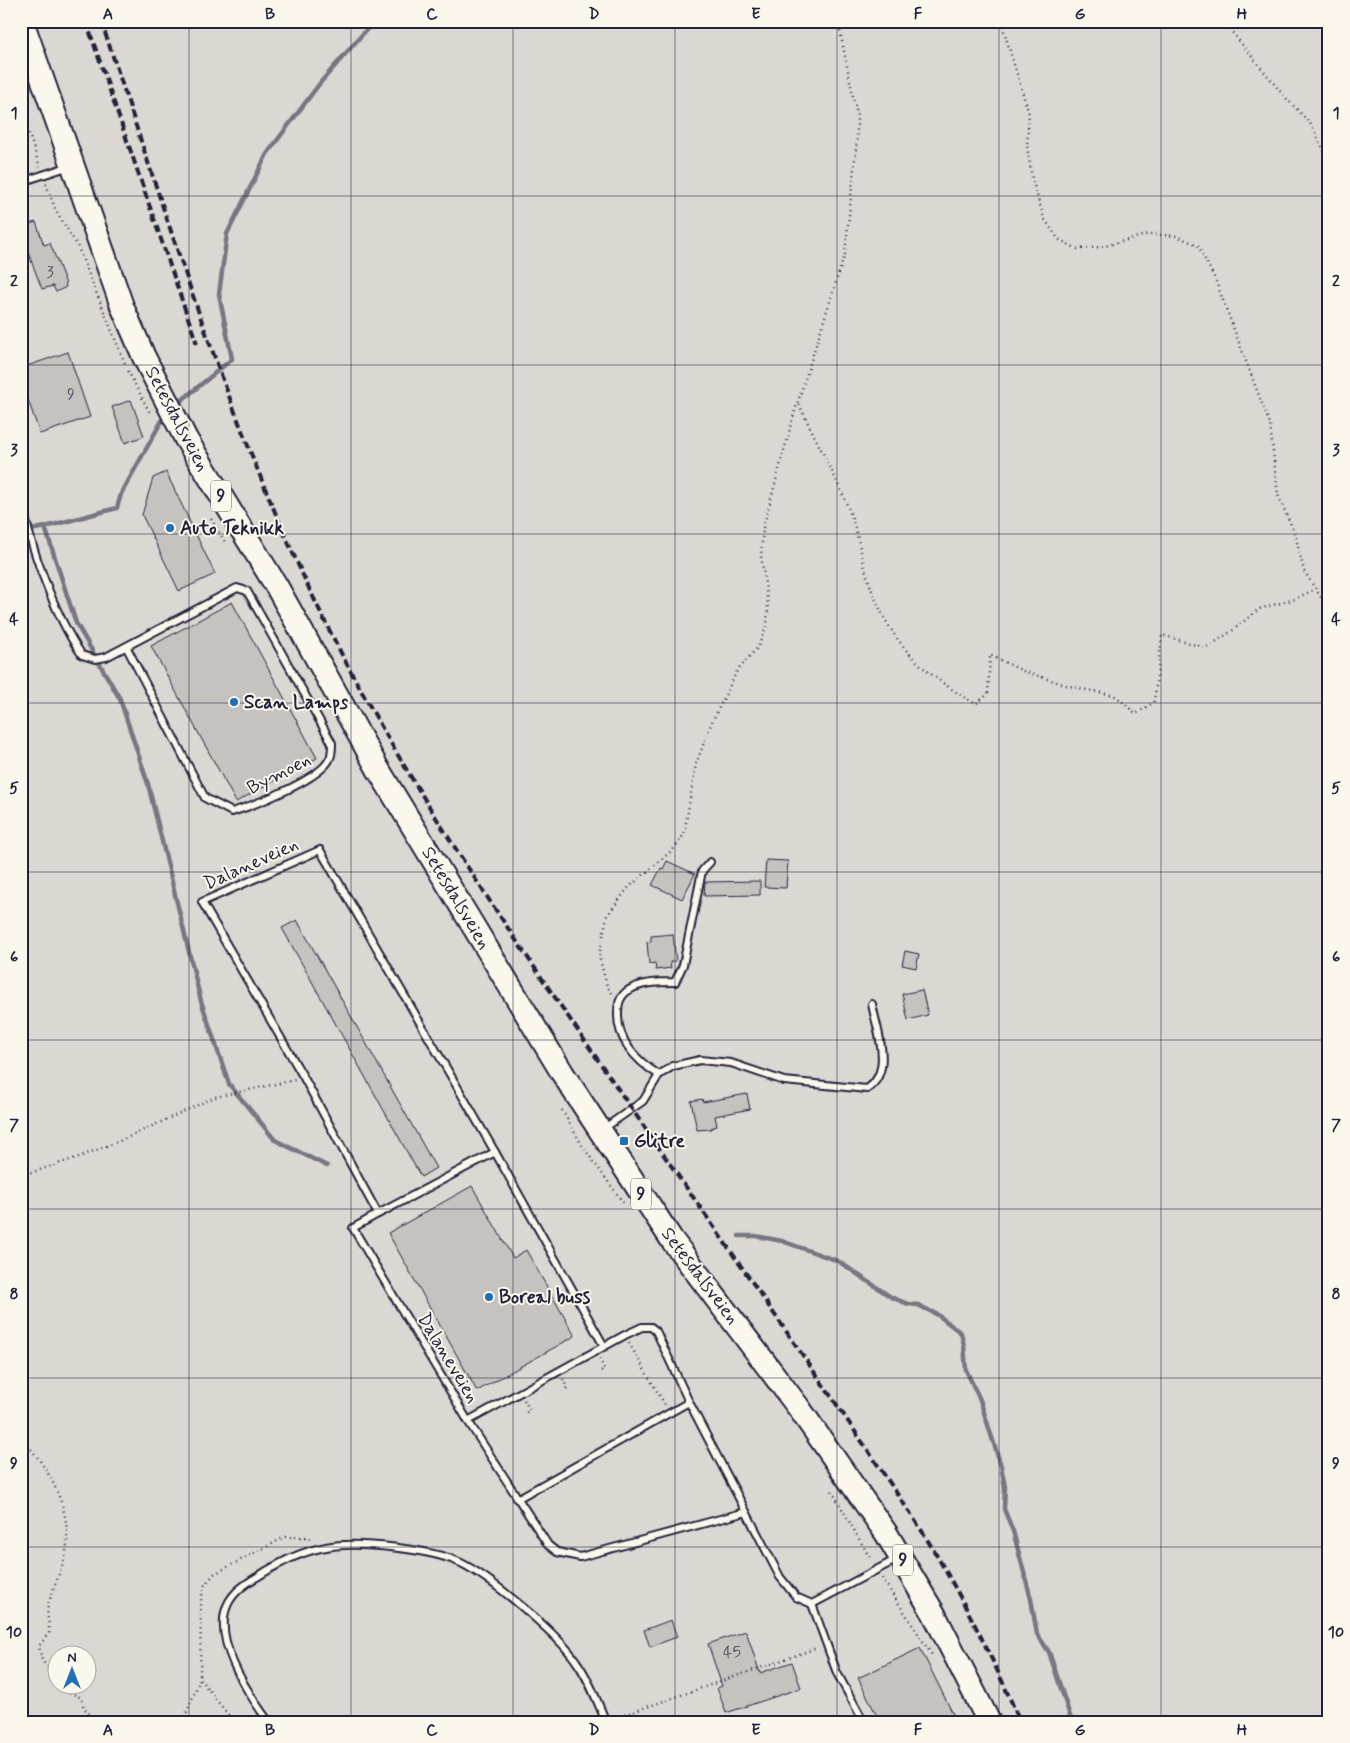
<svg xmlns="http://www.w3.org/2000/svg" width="1350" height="1743" font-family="Mynerve,sans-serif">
	<rect width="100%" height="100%" fill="#fbf7ec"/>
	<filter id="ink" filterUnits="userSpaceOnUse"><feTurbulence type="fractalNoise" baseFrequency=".02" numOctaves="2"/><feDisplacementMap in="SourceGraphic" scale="10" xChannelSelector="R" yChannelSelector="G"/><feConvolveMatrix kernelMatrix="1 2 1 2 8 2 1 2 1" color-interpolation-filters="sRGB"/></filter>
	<g filter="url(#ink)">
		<path fill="#dbd8d3" stroke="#7e7d87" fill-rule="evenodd" d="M21,21H1329V1722H21ZM58,1656H88V1686H58Z"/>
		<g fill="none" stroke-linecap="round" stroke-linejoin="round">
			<g stroke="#787681" stroke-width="4.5">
				<polyline points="176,405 232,359 219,294 227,234 267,154 320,83 374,21"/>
				<polyline points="45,527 117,508 121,494 165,415"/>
				<polyline points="21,532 45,527 76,623 120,699 148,784 201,1001 229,1084 275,1140 327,1166"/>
				<polyline points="739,1236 756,1236 782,1241 838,1261 891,1297 908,1304 918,1305 938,1315 961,1333 964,1345 966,1370 980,1400 1001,1466 1005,1487 1004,1509 1013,1531 1031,1599 1037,1634 1049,1652 1072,1722"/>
			</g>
		</g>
		<g fill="#c6c2c0" stroke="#22223b">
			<polygon points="36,222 44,245 50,243 65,281 66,287 56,292 53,286 42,289 24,242 21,243 21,226"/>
			<polygon points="68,352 90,417 40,434 21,380 21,368"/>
			<polygon points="131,400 144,436 125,443 112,407"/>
			<polygon points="166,472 215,574 179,591 142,515 153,478"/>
			<polygon points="232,602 317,758 236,802 151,646"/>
			<polygon points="766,860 788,861 786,888 764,887"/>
			<polygon points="667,861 695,874 682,899 652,885 661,868 663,869"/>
			<polygon points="760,881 760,895 704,896 705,882"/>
			<polygon points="297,920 436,1168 421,1177 282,928"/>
			<polygon points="673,934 676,961 670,962 671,968 656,970 655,963 649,964 647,942 651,941 651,936"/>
			<polygon points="905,951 919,954 916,968 902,965"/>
			<polygon points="922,990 928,1015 908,1020 902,994"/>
			<polygon points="747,1094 750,1109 715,1116 717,1126 711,1128 711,1129 697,1130 691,1101 702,1099 703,1102"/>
			<polygon points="472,1186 513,1258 526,1250 575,1336 477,1391 388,1233"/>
			<polygon points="671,1620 677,1637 650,1647 644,1630"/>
			<polygon points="746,1631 760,1673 792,1662 801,1688 726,1713 717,1688 722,1686 708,1644"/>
			<polygon points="920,1648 957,1722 880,1722 858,1678"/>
		</g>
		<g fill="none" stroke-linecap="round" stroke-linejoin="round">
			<defs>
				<g id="lane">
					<polyline points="21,182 70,166"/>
					<path d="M21,494C27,541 55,616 82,655L95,659L106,657L237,588L247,591L332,743C332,748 332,754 330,758C322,779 254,805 232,812L205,798L127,648"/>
					<path d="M659,1075C637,1061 617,1042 618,1013C618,1005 619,998 626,992C639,982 659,982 675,982L683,965L702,871L710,862"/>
					<path d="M603,1129L643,1101L659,1075L673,1066L700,1060L731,1063L784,1081L867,1089C894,1071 877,1031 872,1004"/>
					<polyline points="495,1152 320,850 202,902 304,1078 378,1214 353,1228 468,1421 548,1545 557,1552 580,1557 746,1512"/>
					<polyline points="378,1214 495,1152 604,1346"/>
					<polyline points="468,1421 625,1335 642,1327 651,1327 656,1331 689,1402 780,1577 796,1597 812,1604 897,1559"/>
					<polyline points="517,1499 689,1402"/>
					<polyline points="812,1604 837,1673 864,1722"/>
					<path d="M269,1722C249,1695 217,1647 225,1612C229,1595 243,1585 257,1577C277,1564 302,1551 326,1547C357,1541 432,1549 461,1563C490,1577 558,1634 576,1661C589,1679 597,1701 606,1722"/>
				</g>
				<polyline id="highway" points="22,21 122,306 144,357 186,439 277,587 378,769 563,1074 672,1240 799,1408 886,1533 934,1614 989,1722"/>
			</defs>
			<use href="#lane" stroke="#22223b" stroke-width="10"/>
			<use href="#highway" stroke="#22223b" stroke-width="26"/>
			<g stroke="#22223b" stroke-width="2.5" stroke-dasharray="1 4" stroke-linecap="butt">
				<polyline points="1001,21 1029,114 1027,145 1032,179 1044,218 1058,239 1078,249 1101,247 1149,234 1176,236 1198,245 1215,279 1270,425 1278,495 1295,534 1304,571 1329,610"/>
				<polyline points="1223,21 1284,96 1310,123 1329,160"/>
				<polyline points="21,84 28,131 40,167"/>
				<polyline points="46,184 56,211 77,245 126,366"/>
				<polyline points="128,371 151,415"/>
				<path d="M799,404C815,439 835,474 849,510C858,532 861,557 868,579C889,642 920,672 976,704L988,694L990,655L1023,671L1069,686L1116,696L1136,714L1154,702L1162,635L1206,648L1232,631L1259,609L1295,599L1315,589"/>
				<polyline points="211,519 225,542"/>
				<polyline points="612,993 607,986 599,956 607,916 627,889 675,848 684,834 696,764 711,724 737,671 758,647 767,625 768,605 761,555 763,528 794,414 845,254 857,140 857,116 838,21"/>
				<polyline points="562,1110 583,1147 625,1205"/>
				<polyline points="21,1176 79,1157 122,1140 215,1097 295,1080"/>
				<polyline points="629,1343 665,1405"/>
				<polyline points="599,1359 605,1369 601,1371"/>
				<polyline points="563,1379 567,1388 563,1391"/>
				<polyline points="524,1400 530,1410 525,1413"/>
				<path d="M21,1438C49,1466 75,1515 65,1556C61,1573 52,1589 48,1606C46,1615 50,1624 49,1633L39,1646L42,1661L58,1677"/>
				<polyline points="832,1491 871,1560"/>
				<polyline points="882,1578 932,1655"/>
				<polyline points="200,1679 234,1722"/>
				<polyline points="62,1686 65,1690 81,1698 84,1708 97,1722"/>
				<polyline points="615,1718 817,1648"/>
				<polyline points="183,1722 200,1679 201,1599 205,1585 214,1574 285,1537 307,1537 312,1539"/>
			</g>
			<use href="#lane" stroke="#fbf7ec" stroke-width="6"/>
			<use href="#highway" stroke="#fbf7ec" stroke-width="22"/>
			<g stroke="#22223b" stroke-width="4" stroke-dasharray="8 4" stroke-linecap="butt">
				<polyline points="86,21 197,344"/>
				<path d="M101,21C175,239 241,466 350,670C420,801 503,922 587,1044C699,1207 813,1367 922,1531C960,1593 992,1655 1020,1722"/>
			</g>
		</g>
	</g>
	<path fill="none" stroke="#22223b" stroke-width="1" stroke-opacity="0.55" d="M189,21V1722M351,21V1722M513,21V1722M675,21V1722M837,21V1722M999,21V1722M1161,21V1722M21,196H1329M21,365H1329M21,534H1329M21,703H1329M21,872H1329M21,1040H1329M21,1209H1329M21,1378H1329M21,1547H1329"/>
	<g fill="#1f6fb2" stroke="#fbf7ec" stroke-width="2">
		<circle cx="170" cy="528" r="5"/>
		<circle cx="234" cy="702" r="5"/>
		<rect x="619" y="1136" width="10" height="10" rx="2.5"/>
		<circle cx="489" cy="1297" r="5"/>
	</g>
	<g text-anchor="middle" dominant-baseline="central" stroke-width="4" stroke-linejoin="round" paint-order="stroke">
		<g font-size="16" fill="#4b4a5c">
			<text x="50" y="272">3</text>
			<text x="71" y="394">9</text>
			<text x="732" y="1652">45</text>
		</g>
		<g fill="#fbf7ec" stroke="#636270" stroke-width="1">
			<rect x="211" y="480.5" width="20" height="31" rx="4"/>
			<rect x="631" y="1178.5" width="20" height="31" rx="4"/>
			<rect x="893" y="1544.5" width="20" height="31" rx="4"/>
		</g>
		<g font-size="18" font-weight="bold" fill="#22223b">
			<text x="221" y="496">9</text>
			<text x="641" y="1194">9</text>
			<text x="903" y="1560">9</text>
		</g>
		<g font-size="19" fill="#22223b" stroke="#fbf7ec">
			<text transform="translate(177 419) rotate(62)">Setesdalsveien</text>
			<text transform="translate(279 774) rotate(-27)">Bymoen</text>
			<text transform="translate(251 864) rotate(-24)">Dalaneveien</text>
			<text transform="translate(456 898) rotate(59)">Setesdalsveien</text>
			<text transform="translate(700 1276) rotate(53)">Setesdalsveien</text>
			<text transform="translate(448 1358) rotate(59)">Dalaneveien</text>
		</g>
		<g font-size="19" font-weight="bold" fill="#22223b" stroke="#fbf7ec" text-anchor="start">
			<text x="180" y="528">Auto Teknikk</text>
			<text x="244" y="702">Scan Lamps</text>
			<text x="634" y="1141">Glitre</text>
			<text x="499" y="1297">Boreal buss</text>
		</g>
	</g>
	<rect width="1350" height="1743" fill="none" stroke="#fbf7ec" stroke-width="55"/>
	<g transform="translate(72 1670)"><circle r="24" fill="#fbf7ec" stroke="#a4a2a5"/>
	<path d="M0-4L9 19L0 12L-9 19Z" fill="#1f6fb2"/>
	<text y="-8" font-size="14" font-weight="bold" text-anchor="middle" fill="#22223b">N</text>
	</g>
	<rect x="28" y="28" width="1294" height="1688" fill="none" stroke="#22223b" stroke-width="2"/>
	<g font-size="16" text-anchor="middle" font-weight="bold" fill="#22223b">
		<text x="108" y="19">A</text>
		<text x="270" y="19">B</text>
		<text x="432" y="19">C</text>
		<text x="594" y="19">D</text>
		<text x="756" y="19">E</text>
		<text x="918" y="19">F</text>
		<text x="1080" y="19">G</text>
		<text x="1242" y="19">H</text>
		<text x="14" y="118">1</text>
		<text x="1336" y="118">1</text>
		<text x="14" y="286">2</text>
		<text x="1336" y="286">2</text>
		<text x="14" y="455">3</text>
		<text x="1336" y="455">3</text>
		<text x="14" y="624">4</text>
		<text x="1336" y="624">4</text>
		<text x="14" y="793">5</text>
		<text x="1336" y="793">5</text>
		<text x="14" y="962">6</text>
		<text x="1336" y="962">6</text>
		<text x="14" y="1130">7</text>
		<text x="1336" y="1130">7</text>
		<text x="14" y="1299">8</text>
		<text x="1336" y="1299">8</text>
		<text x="14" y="1468">9</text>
		<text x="1336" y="1468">9</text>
		<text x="14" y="1637">10</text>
		<text x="1336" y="1637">10</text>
		<text x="108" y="1735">A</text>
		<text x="270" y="1735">B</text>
		<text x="432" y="1735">C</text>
		<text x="594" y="1735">D</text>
		<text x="756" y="1735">E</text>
		<text x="918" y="1735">F</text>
		<text x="1080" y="1735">G</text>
		<text x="1242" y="1735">H</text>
	</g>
</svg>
